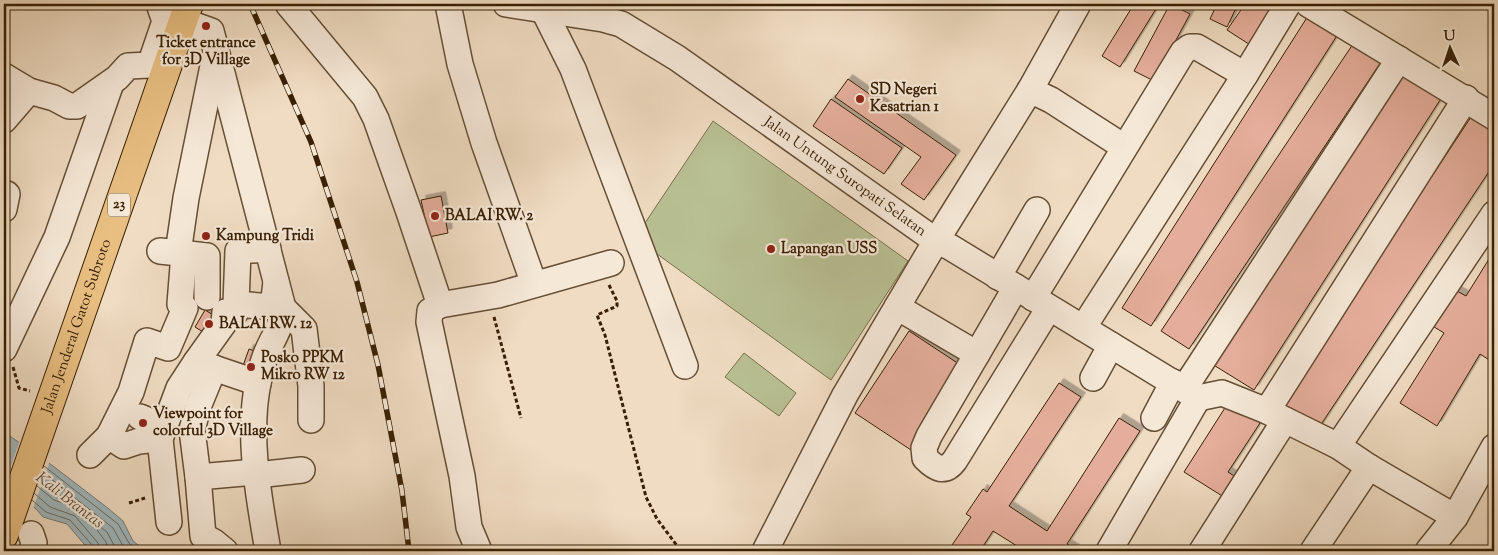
<svg xmlns="http://www.w3.org/2000/svg" width="1498" height="555" font-family="'Sorts Mill Goudy',serif">
	<defs>
		<filter id="shadow"><feDropShadow dx="4.5" dy="-4.5" stdDeviation="0" flood-color="#0004"/></filter>
	</defs>
	<rect width="100%" height="100%" fill="#efdcc2"/>
	<filter id="stains"><feTurbulence type="fractalNoise" baseFrequency=".004" numOctaves="4"/><feColorMatrix values="0 0 0 0 .2 0 0 0 0 .09 0 0 0 0 .02 0 0 0 .5 -.17"/></filter>
	<radialGradient id="worn" r=".72"><stop offset=".6" stop-color="#630" stop-opacity="0"/><stop offset="1" stop-color="#630" stop-opacity=".3"/></radialGradient>
	<g fill="#b8c094" stroke="#78704c">
		<polygon points="713,121 908,261 831,380 635,238"/>
		<polygon points="744,353 796,393 779,416 725,377"/>
	</g>
	<polygon fill="#a0b8bf" stroke="#777b74" points="4,432 53,466 109,509 123,521 133,541 146,551 90,551 67,524 43,517 36,509 9,488 4,480"/>
	<polygon fill="#efdcc2" points="20,440 50,461 33,509 7,490 4,486"/>
	<g fill="none" stroke-linecap="round" stroke-linejoin="round">
		<g stroke="#6c6c62" stroke-width="1">
			<polyline points="44,466 118,524 129,543 138,551"/>
			<polyline points="42,472 113,528 123,546 128,551"/>
			<polyline points="37,486 54,500 63,503 65,502 65,499 39,479"/>
			<polyline points="34,493 50,507 75,516 98,543 100,551"/>
			<polyline points="32,500 46,512 70,520 93,546 94,551"/>
			<polyline points="108,551 106,542 97,530 99,526 107,532 117,551"/>
		</g>
	</g>
	<g fill="#e5ae9c" stroke="#392004" filter="url(#shadow)">
		<polygon points="1134,4 1159,4 1120,67 1102,56"/>
		<polygon points="1170,4 1190,14 1154,81 1134,71"/>
		<polygon points="1217,4 1238,4 1227,27 1210,19"/>
		<polygon points="1245,4 1270,4 1280,11 1255,48 1227,30"/>
		<polygon points="1308,16 1338,34 1151,326 1122,308"/>
		<polygon points="1355,41 1383,59 1189,349 1161,331"/>
		<polygon points="1400,70 1442,97 1254,390 1212,364"/>
		<polygon points="848,79 956,155 924,200 901,184 921,157 835,97"/>
		<polygon points="831,99 902,148 884,174 813,126"/>
		<polygon points="1473,114 1494,128 1494,164 1318,429 1281,405"/>
		<polygon points="441,196 448,233 429,237 421,200"/>
		<polygon points="1494,251 1494,363 1480,354 1437,426 1400,403 1444,333 1426,322 1448,286 1466,296"/>
		<polygon points="205,310 223,321 213,338 195,327"/>
		<polygon points="909,331 965,368 911,450 855,413"/>
		<polygon points="249,349 260,353 255,379 240,374"/>
		<polygon points="1059,383 1081,397 1009,506 1047,531 1119,418 1140,431 1067,544 1075,549 1074,551 1025,551 993,531 980,551 948,551 971,517 966,514 983,489 987,492"/>
		<polygon points="1230,400 1262,420 1228,472 1239,479 1227,499 1184,472"/>
	</g>
	<g fill="none" stroke-linecap="round" stroke-linejoin="round">
		<defs>
			<g id="minor">
				<polyline points="288,4 365,97 376,119 409,212 440,305 430,311 429,322 462,476 469,527 479,551"/>
				<polyline points="448,4 460,64 484,143 534,284"/>
				<path id="s1" d="M506,4L603,19L621,24L677,58L936,241L950,247L1198,398L1222,393L1267,411L1338,446L1369,467L1455,517"/>
				<polyline points="1308,4 1494,117"/>
				<polyline points="543,9 573,69 685,366"/>
				<path d="M183,21L211,31L283,308C281,330 272,338 265,357C262,365 260,375 258,383C247,437 259,498 268,551"/>
				<polyline points="4,76 29,91 54,98 69,106 77,106 117,78 128,66 150,65 165,21 159,4"/>
				<polyline points="1030,90 1051,100 1124,147"/>
				<polyline points="4,120 29,91"/>
				<polyline points="4,193 7,194 4,209"/>
				<polyline points="160,251 207,256 207,297"/>
				<polyline points="178,253 186,198 215,56"/>
				<polyline points="998,277 1037,210"/>
				<polyline points="1033,298 1183,52 1190,47 1197,47 1245,75"/>
				<polyline points="236,304 238,251 268,249"/>
				<polyline points="440,305 498,295 611,263"/>
				<path d="M897,307L977,354L929,436L924,448L925,458C936,469 945,474 955,460L1049,308"/>
				<polyline points="283,308 304,329 311,386 311,420"/>
				<polyline points="1083,328 1245,75 1288,4"/>
				<polyline points="4,349 57,237 111,83"/>
				<polyline points="977,354 1016,287"/>
				<polyline points="196,362 224,323 225,312 235,313 236,304 273,307 276,282"/>
				<polyline points="1093,378 1111,345"/>
				<polyline points="1184,389 1399,59"/>
				<polyline points="1267,411 1466,98"/>
				<polyline points="140,417 164,427"/>
				<polyline points="1154,418 1173,382"/>
				<polyline points="109,436 124,446 139,441 160,439"/>
				<polyline points="1338,446 1494,214"/>
				<polyline points="90,455 109,436 131,392 147,341 168,348 185,308 180,304 184,254"/>
				<polyline points="257,475 302,470"/>
				<polyline points="198,477 192,430 198,407 214,368"/>
				<polyline points="169,522 160,439 179,388 196,362 258,383"/>
				<polyline points="31,534 34,543 32,551"/>
				<polyline points="225,551 214,542 203,536 198,477 256,472"/>
				<polyline points="765,551 845,395 936,241 1030,90 1078,4"/>
				<polyline points="1109,551 1198,398"/>
				<polyline points="1202,551 1285,420"/>
				<polyline points="1313,551 1369,467"/>
				<polyline points="1428,551 1455,517 1494,447"/>
			</g>
			<g id="highway">
				<path id="s2" d="M4,535L189,4"/>
			</g>
		</defs>
		<use href="#minor" stroke="#664f34" stroke-width="28"/>
		<use href="#highway" stroke="#392004" stroke-width="30"/>
		<g stroke="#392004" stroke-width="3" stroke-dasharray="4 2.5" stroke-linecap="butt">
			<polyline points="609,285 617,301 617,306 597,315 605,335 646,497 657,519 681,551"/>
			<polyline points="494,317 521,418"/>
			<polyline points="13,367 19,388 30,391"/>
			<polyline points="129,503 145,498"/>
		</g>
		<use href="#minor" stroke="#f5e8d7" stroke-width="25"/>
		<use href="#highway" stroke="#e8be81" stroke-width="28"/>
		<defs>
			<polyline id="rail" points="250,4 311,142 357,282 378,365 402,491 409,551"/>
		</defs>
		<use href="#rail" stroke="#392004" stroke-width="5.5"/>
		<use href="#rail" stroke="#f5e8d7" stroke-width="4" stroke-dasharray="11" stroke-linecap="butt"/>
	</g>
	<g fill="#8f2418" stroke="#f5e8d7" stroke-width="2">
		<circle cx="206" cy="26" r="5"/>
		<circle cx="860" cy="99" r="5"/>
		<circle cx="435" cy="216" r="5"/>
		<circle cx="206" cy="236" r="5"/>
		<circle cx="771" cy="249" r="5"/>
		<circle cx="209" cy="324" r="5"/>
		<circle cx="251" cy="367" r="5"/>
		<circle cx="143" cy="423" r="5"/>
	</g>
	<g text-anchor="middle" dominant-baseline="central" stroke-width="4.5" stroke-linejoin="round" paint-order="stroke">
		<rect fill="#f5e8d7" stroke="#715c43" stroke-width="1" x="108" y="193.5" width="22" height="23" rx="4"/>
		<g font-size="14" font-weight="bold" fill="#392004">
			<text x="119" y="205">23</text>
		</g>
		<g font-size="15" font-weight="bold" fill="#392004" stroke="#f5e8d7" text-anchor="start">
			<text x="206" y="43" text-anchor="middle">Ticket entrance<tspan x="206" dy="17">for 3D Village</tspan></text>
			<text x="870" y="90">SD Negeri<tspan x="870" dy="17">Kesatrian 1</tspan></text>
			<text x="445" y="216">BALAI RW. 2</text>
			<text x="216" y="236">Kampung Tridi</text>
			<text x="781" y="249">Lapangan USS</text>
			<text x="219" y="324">BALAI RW. 12</text>
			<text x="261" y="358">Posko PPKM<tspan x="261" dy="17">Mikro RW 12</tspan></text>
			<text x="153" y="414">Viewpoint for<tspan x="153" dy="17">colorful 3D Village</tspan></text>
		</g>
		<g font-size="15" fill="#392004" stroke="#f5e8d7">
			<text stroke="none"><textPath href="#s1" startOffset="388">Jalan Untung Suropati Selatan</textPath></text>
			<text stroke="none"><textPath href="#s2" startOffset="221">Jalan Jenderal Gatot Subroto</textPath></text>
		</g>
		<g font-size="16" font-style="italic" fill="#584e3c" stroke="#f5e8d7">
			<text transform="translate(69 501) rotate(38)">Kali Brantas</text>
		</g>
	</g>
	<rect width="1498" height="555" fill="none" stroke="#efdcc2" stroke-width="20"/>
	<rect x="5" y="5" width="1488" height="545" fill="none" stroke="#392004" stroke-width="2.5"/>
	<rect x="10" y="10" width="1478" height="535" fill="none" stroke="#392004"/>
	<g transform="translate(1450 48) rotate(357)" stroke="#f5e8d7" stroke-width="4" paint-order="stroke">
	<path d="M0-4L9 19L0 12L-9 19Z" fill="#392004"/>
	<text y="-8" font-size="14" font-weight="bold" text-anchor="middle" fill="#392004">U</text>
	</g>
	<rect width="100%" height="100%" filter="url(#stains)"/>
	<rect width="100%" height="100%" fill="url(#worn)"/>
</svg>
